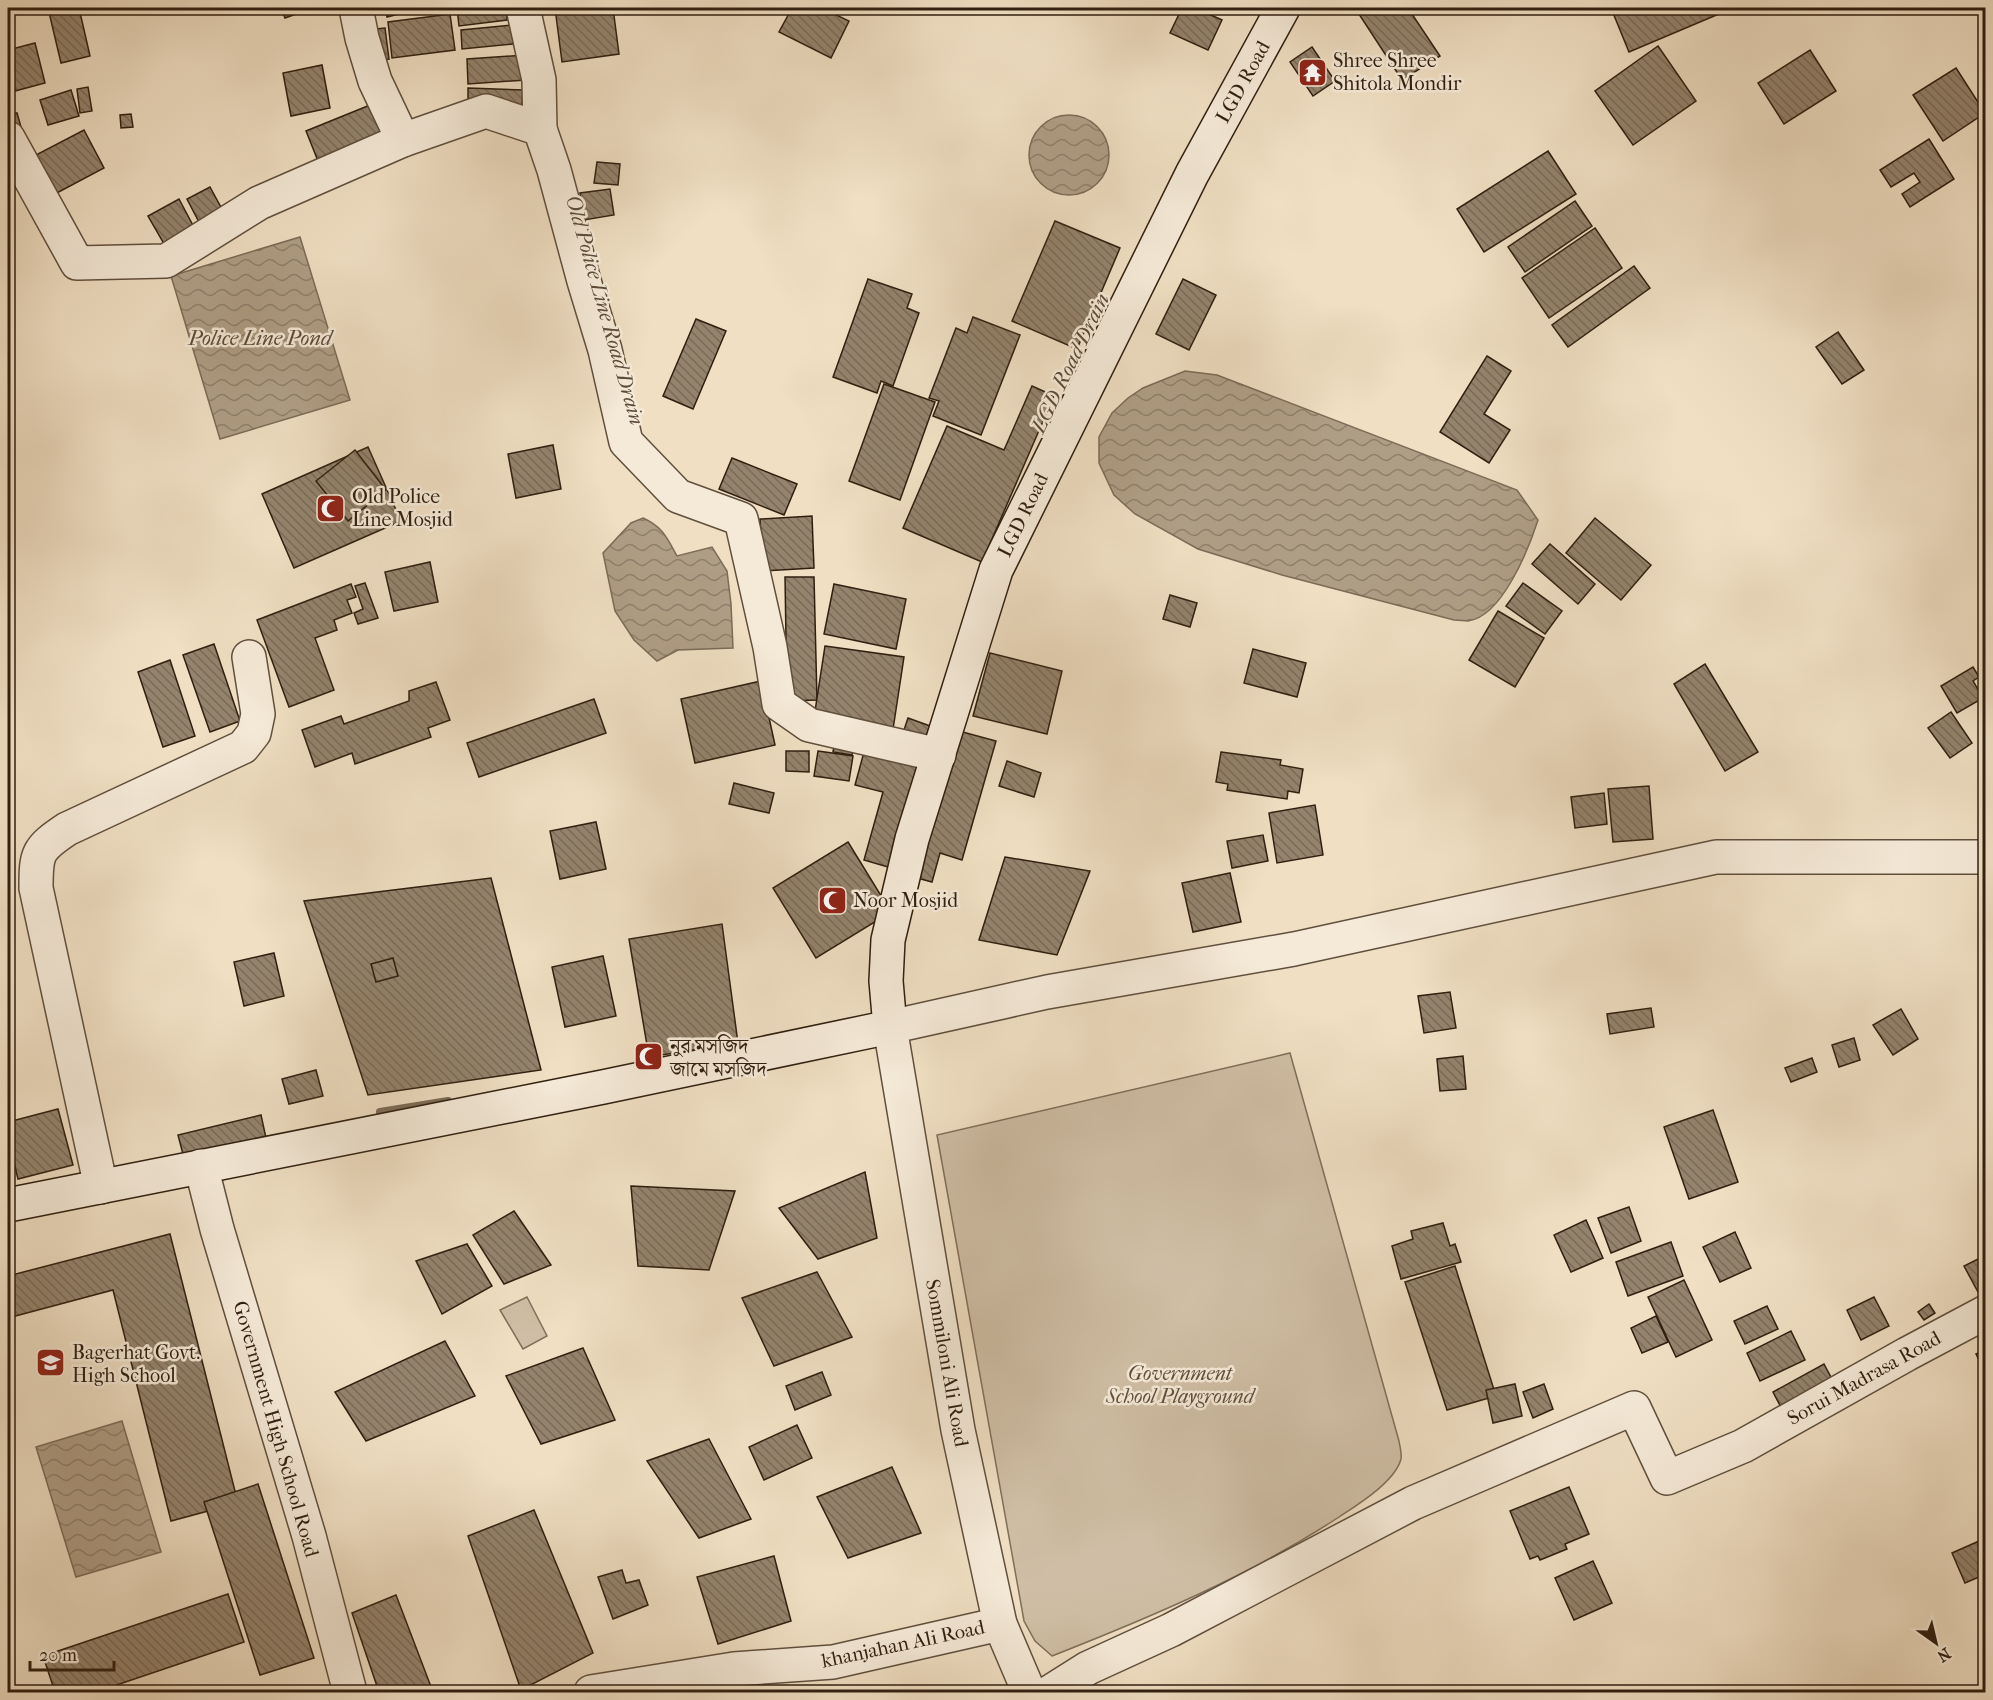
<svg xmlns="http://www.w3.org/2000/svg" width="1993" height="1700" font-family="'IM FELL French Canon','Noto Serif Bengali',serif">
	<defs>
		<pattern id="water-waves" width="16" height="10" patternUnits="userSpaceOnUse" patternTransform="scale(1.5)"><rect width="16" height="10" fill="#af9e86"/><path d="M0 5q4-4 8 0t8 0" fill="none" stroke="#8f806c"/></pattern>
		<pattern id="building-back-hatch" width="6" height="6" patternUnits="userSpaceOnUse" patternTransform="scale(1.5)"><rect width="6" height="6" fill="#94836d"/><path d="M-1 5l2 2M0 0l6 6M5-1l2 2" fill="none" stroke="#796b58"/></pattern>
	</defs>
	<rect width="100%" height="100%" fill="#f0dfc3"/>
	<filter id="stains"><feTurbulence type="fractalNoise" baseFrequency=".00333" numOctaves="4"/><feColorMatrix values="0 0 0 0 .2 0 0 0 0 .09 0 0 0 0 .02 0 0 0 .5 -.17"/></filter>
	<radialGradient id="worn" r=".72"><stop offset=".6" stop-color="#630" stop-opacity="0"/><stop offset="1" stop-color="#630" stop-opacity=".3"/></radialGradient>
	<g fill="#cfbea5" stroke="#806e5a" stroke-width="1.5">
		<path d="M1290,1053L1399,1441C1400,1447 1402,1454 1401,1459C1395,1482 1357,1505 1339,1517C1249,1576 1151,1617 1052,1656L1035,1641L1024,1621L937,1135Z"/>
		<polygon points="527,1297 547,1336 523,1349 500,1310"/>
	</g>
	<g fill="url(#water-waves)" stroke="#7c6b57" stroke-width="1.5">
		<circle cx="1069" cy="155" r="40"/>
		<polygon points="300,237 350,400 220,439 171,276"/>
		<path d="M1185,371L1217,375L1517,490L1538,520C1529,548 1502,617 1468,621C1464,621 1459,620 1454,620L1282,575L1198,549L1135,514L1114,495L1099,463V437L1112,413L1128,398L1143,388Z"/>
		<path d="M643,518C663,527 667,538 677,556L712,547L727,571L731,604L733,648L678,650L657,661L634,640L615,611L603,553L631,523Z"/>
		<polygon points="122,1421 161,1552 76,1577 36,1447"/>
	</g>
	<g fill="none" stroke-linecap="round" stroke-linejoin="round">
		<g stroke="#7c6b57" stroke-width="8">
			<polyline points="380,1112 448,1101"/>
			<polyline points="567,1692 585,1689"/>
		</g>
	</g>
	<g fill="url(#building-back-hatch)" stroke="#301f10" stroke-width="1.5">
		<polygon points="48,8 79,8 90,56 61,63"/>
		<polygon points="281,8 313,8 285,18"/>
		<polygon points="385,8 422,8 387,17"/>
		<polygon points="457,8 506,8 507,20 459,26"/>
		<polygon points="555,8 613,8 619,54 562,62"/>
		<polygon points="792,8 822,8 849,21 831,58 779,32"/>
		<polygon points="1182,8 1195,8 1222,20 1208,50 1170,33"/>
		<polygon points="1355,8 1408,8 1440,56 1402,80"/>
		<polygon points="1611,8 1733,8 1629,52"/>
		<polygon points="450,14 455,50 392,58 388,22"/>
		<polygon points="512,25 513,44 462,49 461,30"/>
		<polygon points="385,28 389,59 370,62 366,30"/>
		<polygon points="35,43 45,83 15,91 8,64 8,50"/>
		<polygon points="1658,46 1696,101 1633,145 1595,91"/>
		<polygon points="1312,47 1335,81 1313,96 1290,62"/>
		<polygon points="1810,50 1836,91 1784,124 1758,83"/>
		<polygon points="525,55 526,80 468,84 467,59"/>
		<polygon points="322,65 330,108 291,116 283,73"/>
		<polygon points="1956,68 1985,113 1943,141 1913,95"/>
		<polygon points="88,87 92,111 80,113 77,89"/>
		<polygon points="468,88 523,90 522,106 468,104"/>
		<polygon points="71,90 79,116 48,125 40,100"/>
		<polygon points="370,105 386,144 322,171 306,131"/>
		<polygon points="17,113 21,127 8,131 8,115"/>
		<polygon points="131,114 133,127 121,128 120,115"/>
		<polygon points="84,130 104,168 55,194 34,156"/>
		<polygon points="1929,139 1954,179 1910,207 1902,194 1920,182 1914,173 1891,187 1880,170"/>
		<polygon points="1548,151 1576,194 1484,252 1457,209"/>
		<polygon points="597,162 620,164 618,185 594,183"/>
		<polygon points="210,187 223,211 200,224 187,199"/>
		<polygon points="610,189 614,215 584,220 580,193"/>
		<polygon points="179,199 197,233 167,249 148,216"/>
		<polygon points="1575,201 1592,226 1525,272 1508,247"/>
		<polygon points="1055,221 1120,248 1077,349 1012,321"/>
		<polygon points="1595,228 1622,268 1549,318 1522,278"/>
		<polygon points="1634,266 1650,288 1568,347 1552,325"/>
		<polygon points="868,279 912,294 907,308 919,313 893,386 881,381 877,393 833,377"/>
		<polygon points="1183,279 1216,295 1189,350 1156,334"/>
		<polygon points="973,317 1020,335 981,435 933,416 939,401 929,398 956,328 967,333"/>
		<polygon points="696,319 726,331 693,409 663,396"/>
		<polygon points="1838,332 1864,370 1842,384 1816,347"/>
		<polygon points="1487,356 1511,371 1484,414 1510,430 1489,463 1440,432"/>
		<polygon points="884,384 935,402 900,500 849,481"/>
		<polygon points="1032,386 1054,396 982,562 903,528 947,426 1004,450"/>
		<polygon points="553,445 561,489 516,498 508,454"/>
		<polygon points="368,447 401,521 294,568 262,494"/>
		<polygon points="355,450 386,490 348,521 316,481"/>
		<polygon points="732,458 797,484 784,515 719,489"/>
		<polygon points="812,516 814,568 763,571 760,519"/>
		<polygon points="1595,518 1651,565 1621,600 1566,553"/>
		<polygon points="1550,544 1595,584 1578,604 1532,564"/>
		<polygon points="430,562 438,602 394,611 385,572"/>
		<polygon points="785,577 814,577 817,700 787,701"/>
		<polygon points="365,583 378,618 358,624 354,613 363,609 355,586"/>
		<polygon points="1523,583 1562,611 1545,634 1506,606"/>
		<polygon points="351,584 356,597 347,600 352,613 334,620 337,630 315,638 334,690 289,707 257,620"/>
		<polygon points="834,584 906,599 896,649 824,634"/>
		<polygon points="1170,595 1197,603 1190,627 1163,619"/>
		<polygon points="1498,611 1544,638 1515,687 1469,660"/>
		<polygon points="214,644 240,721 210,732 183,655"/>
		<polygon points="825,646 904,657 892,736 813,724"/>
		<polygon points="1253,649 1306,663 1297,697 1244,683"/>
		<polygon points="990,653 1062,671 1047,734 973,716"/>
		<polygon points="170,660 195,736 163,747 138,672"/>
		<polygon points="1705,664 1758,752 1725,771 1674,684"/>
		<polygon points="1973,667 1979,677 1973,681 1983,698 1957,713 1941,686"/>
		<polygon points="761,681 775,745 695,763 681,699"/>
		<polygon points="436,682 450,720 428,728 431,737 355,764 352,753 315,767 302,730 341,716 344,724 409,701 409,691"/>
		<polygon points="594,699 606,733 479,777 467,743"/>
		<polygon points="1951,712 1972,743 1950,758 1928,728"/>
		<polygon points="908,718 933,727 926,747 901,739"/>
		<polygon points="959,731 996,741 962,860 940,853 932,882 917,878"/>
		<polygon points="835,740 854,744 852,755 833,752"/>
		<polygon points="786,751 809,751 809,772 786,771"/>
		<polygon points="818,751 853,756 849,781 814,776"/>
		<polygon points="864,752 923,768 895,869 864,860 883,792 855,785"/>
		<polygon points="1221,752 1281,760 1280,765 1303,769 1299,793 1288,791 1287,799 1227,790 1228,784 1216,782"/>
		<polygon points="1007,761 1041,773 1034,797 999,786"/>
		<polygon points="734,783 774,793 769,813 729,804"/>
		<polygon points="1649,786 1653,839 1613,842 1608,789"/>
		<polygon points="1604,793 1607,824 1575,828 1571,797"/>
		<polygon points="1315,805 1323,855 1277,863 1269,813"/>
		<polygon points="596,822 606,869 560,879 550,831"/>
		<polygon points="1263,835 1268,861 1232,868 1227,841"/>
		<polygon points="848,842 891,912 816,958 773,888"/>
		<polygon points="1005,857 1090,871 1057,955 979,940"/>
		<polygon points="1230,873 1241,922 1193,932 1182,883"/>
		<polygon points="491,878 541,1070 368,1095 304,901"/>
		<polygon points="722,924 738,1043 649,1057 629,939"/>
		<polygon points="274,953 284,996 244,1006 234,962"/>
		<polygon points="603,956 616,1016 565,1027 552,967"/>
		<polygon points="393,958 398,976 376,982 371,964"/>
		<polygon points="1450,992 1456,1028 1424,1033 1418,996"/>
		<polygon points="1651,1008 1654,1027 1610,1034 1607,1014"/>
		<polygon points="1901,1009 1918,1039 1893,1055 1873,1025"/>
		<polygon points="1854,1038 1860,1060 1839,1067 1832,1045"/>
		<polygon points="1463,1056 1466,1089 1440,1091 1437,1059"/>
		<polygon points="1812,1058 1817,1072 1791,1082 1785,1068"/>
		<polygon points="316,1070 323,1096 289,1104 282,1079"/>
		<polygon points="58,1109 73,1165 18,1179 8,1138 8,1122"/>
		<polygon points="1713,1110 1738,1182 1689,1199 1664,1127"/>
		<polygon points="261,1115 266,1138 184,1158 178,1135"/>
		<polygon points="865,1172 877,1238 818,1259 779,1208"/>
		<polygon points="631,1186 735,1191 709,1270 638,1266"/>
		<polygon points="1629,1207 1641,1241 1611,1253 1598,1218"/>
		<polygon points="514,1211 551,1265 504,1284 473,1235"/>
		<polygon points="1586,1220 1603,1258 1571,1272 1554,1235"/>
		<polygon points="1443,1223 1450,1246 1455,1244 1461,1262 1401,1279 1392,1246 1413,1239 1411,1231"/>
		<polygon points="1735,1232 1751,1268 1720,1282 1703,1247"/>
		<polygon points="170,1234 238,1503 171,1521 113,1290 8,1318 8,1276"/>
		<polygon points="1671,1242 1683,1276 1628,1296 1616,1262"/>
		<polygon points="467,1244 492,1286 442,1314 416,1261"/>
		<polygon points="1986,1255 1986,1288 1978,1292 1964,1266"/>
		<polygon points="1455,1266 1496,1396 1447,1410 1405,1282"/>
		<polygon points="817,1272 852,1337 774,1366 742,1298"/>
		<polygon points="1684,1280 1712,1340 1676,1357 1648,1297"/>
		<polygon points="1874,1297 1889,1326 1861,1340 1847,1310"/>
		<polygon points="1929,1304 1935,1313 1924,1320 1918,1312"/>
		<polygon points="1767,1306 1778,1329 1745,1344 1734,1321"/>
		<polygon points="1656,1316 1668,1342 1642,1353 1631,1328"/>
		<polygon points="1791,1331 1805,1360 1760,1381 1747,1353"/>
		<polygon points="445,1341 475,1396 366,1441 335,1392"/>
		<polygon points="583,1348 615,1420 541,1444 506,1376"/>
		<polygon points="1986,1350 1986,1375 1976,1354"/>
		<polygon points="1824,1364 1834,1383 1783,1411 1773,1392"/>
		<polygon points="822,1372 831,1395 795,1410 786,1386"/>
		<polygon points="1515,1384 1522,1416 1493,1423 1486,1390"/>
		<polygon points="1544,1384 1553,1409 1533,1418 1523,1392"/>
		<polygon points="797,1425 812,1458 764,1480 749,1447"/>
		<polygon points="709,1439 751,1519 699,1538 647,1461"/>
		<polygon points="892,1467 921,1533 848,1558 817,1497"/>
		<polygon points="258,1484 314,1658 260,1675 204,1502"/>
		<polygon points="1569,1487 1589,1534 1565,1544 1567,1549 1540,1560 1538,1556 1530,1559 1510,1511"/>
		<polygon points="534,1510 593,1653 521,1690 468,1536"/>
		<polygon points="1986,1538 1986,1574 1965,1583 1952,1553"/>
		<polygon points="774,1556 791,1621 718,1644 697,1577"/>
		<polygon points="1593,1561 1612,1603 1574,1620 1555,1578"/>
		<polygon points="622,1570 626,1583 639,1580 648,1605 613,1619 598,1577"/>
		<polygon points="228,1594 244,1642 96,1692 55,1692 43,1656"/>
		<polygon points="396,1595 433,1692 379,1692 352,1613"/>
	</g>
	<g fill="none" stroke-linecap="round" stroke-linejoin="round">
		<defs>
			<g id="minor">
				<polyline points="356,8 362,38 375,81 403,140"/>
				<polyline points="523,8 539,80 540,129"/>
				<path d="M101,1187L36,888C36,853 37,849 67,829L243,747L254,733L258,714L249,657"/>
			</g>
			<g id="tertiary">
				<polyline points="8,138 77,263 166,261 259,203 403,140 486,111 540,129 554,170 584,281 605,350 626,442 678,496 741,519 770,647 779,704 809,725 939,755"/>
				<polyline points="201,1166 217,1229 309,1536 350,1692"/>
				<polyline points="591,1692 734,1669 833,1662 1000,1624"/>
				<polyline points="1029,1692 1000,1624 958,1430 890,1027 1047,992 1294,949 1716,857 1986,857"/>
				<polyline points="1050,1692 1088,1668 1171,1630 1413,1503 1634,1408 1667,1478 1743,1446 1907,1354 1986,1312"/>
			</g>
			<polyline id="secondary" points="8,1205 603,1087 890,1027 886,981 888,940 912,839 996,570 1192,174 1283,8"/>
		</defs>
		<use href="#minor" stroke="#604f3d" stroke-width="36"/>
		<use href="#tertiary" stroke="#604f3d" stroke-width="36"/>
		<use href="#secondary" stroke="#301f10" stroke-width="36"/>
		<use href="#minor" stroke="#f5ead8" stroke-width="33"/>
		<use href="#tertiary" stroke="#f5ead8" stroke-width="33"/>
		<use href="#secondary" stroke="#f5ead8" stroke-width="33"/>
	</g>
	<defs>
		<symbol id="temple-square" viewBox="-11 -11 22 22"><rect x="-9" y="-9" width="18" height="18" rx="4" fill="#8f2418" stroke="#f5ead8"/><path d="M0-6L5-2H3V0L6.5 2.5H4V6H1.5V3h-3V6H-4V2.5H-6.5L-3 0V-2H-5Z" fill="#fff"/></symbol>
		<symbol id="mosque-square" viewBox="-11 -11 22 22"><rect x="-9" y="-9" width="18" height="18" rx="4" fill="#8f2418" stroke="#f5ead8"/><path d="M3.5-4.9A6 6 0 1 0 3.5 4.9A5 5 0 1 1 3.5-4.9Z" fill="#fff"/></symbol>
		<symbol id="school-square" viewBox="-11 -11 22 22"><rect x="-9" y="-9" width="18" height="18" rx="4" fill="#8f2418" stroke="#f5ead8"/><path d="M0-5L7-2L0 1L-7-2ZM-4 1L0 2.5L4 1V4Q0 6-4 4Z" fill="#fff"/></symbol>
	</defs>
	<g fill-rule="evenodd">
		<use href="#temple-square" x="1296" y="56" width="33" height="33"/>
		<use href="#mosque-square" x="314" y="492" width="33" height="33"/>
		<use href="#mosque-square" x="816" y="884" width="33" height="33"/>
		<use href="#mosque-square" x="632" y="1040" width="33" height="33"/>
		<use href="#school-square" x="34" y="1346" width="33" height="33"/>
	</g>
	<g text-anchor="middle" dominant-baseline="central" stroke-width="5" stroke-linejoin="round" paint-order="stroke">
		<g font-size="20" fill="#301f10" stroke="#f5ead8" text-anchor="start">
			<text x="1333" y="60">Shree Shree<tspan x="1333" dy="23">Shitola Mondir</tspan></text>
			<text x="352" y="496">Old Police<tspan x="352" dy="23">Line Mosjid</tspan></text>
			<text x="853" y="900">Noor Mosjid</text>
			<text x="670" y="1046">নুর মসজিদ<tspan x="670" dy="23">জামে মসজিদ</tspan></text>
			<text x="72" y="1352">Bagerhat Govt.<tspan x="72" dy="23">High School</tspan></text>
		</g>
		<g font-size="20" fill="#301f10" stroke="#f5ead8">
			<text transform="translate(1243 82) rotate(-61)">LGD Road</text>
			<text transform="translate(1023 515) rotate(-64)">LGD Road</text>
			<text transform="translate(947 1363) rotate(80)">Sommiloni Ali Road</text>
			<text transform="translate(1864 1378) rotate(-29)">Sorui Madrasa Road</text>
			<text transform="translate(276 1429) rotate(74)">Government High School Road</text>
			<text transform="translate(903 1644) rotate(-12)">khanjahan Ali Road</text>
		</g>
		<g font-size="20" font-style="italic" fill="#604f3d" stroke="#f5ead8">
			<text x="1180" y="1373">Government<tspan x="1180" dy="23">School Playground</tspan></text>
		</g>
		<g font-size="21" font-style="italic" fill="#5c4b39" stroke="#f5ead8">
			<text transform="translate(605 310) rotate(74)">Old Police Line Road Drain</text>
			<text x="260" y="338">Police Line Pond</text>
			<text transform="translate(1070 363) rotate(-64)">LGD Road Drain</text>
		</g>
	</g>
	<rect width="1993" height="1700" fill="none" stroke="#f0dfc3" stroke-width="30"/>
	<rect x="9" y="9" width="1975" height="1682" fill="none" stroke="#301f10" stroke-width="3"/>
	<rect x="15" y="15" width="1963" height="1670" fill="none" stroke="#301f10" stroke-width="1.5"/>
	<g transform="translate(1936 1643) rotate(146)" stroke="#f5ead8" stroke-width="4.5" paint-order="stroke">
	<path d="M0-4.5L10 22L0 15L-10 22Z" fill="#301f10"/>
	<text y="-9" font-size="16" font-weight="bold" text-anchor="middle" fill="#301f10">N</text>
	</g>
	<path d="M30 1661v9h84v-9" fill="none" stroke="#301f10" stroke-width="3"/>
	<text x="39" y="1661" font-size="18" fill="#301f10" stroke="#f5ead8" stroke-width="4.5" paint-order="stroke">20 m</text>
	<rect width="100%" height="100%" filter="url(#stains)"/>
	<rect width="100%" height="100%" fill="url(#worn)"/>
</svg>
